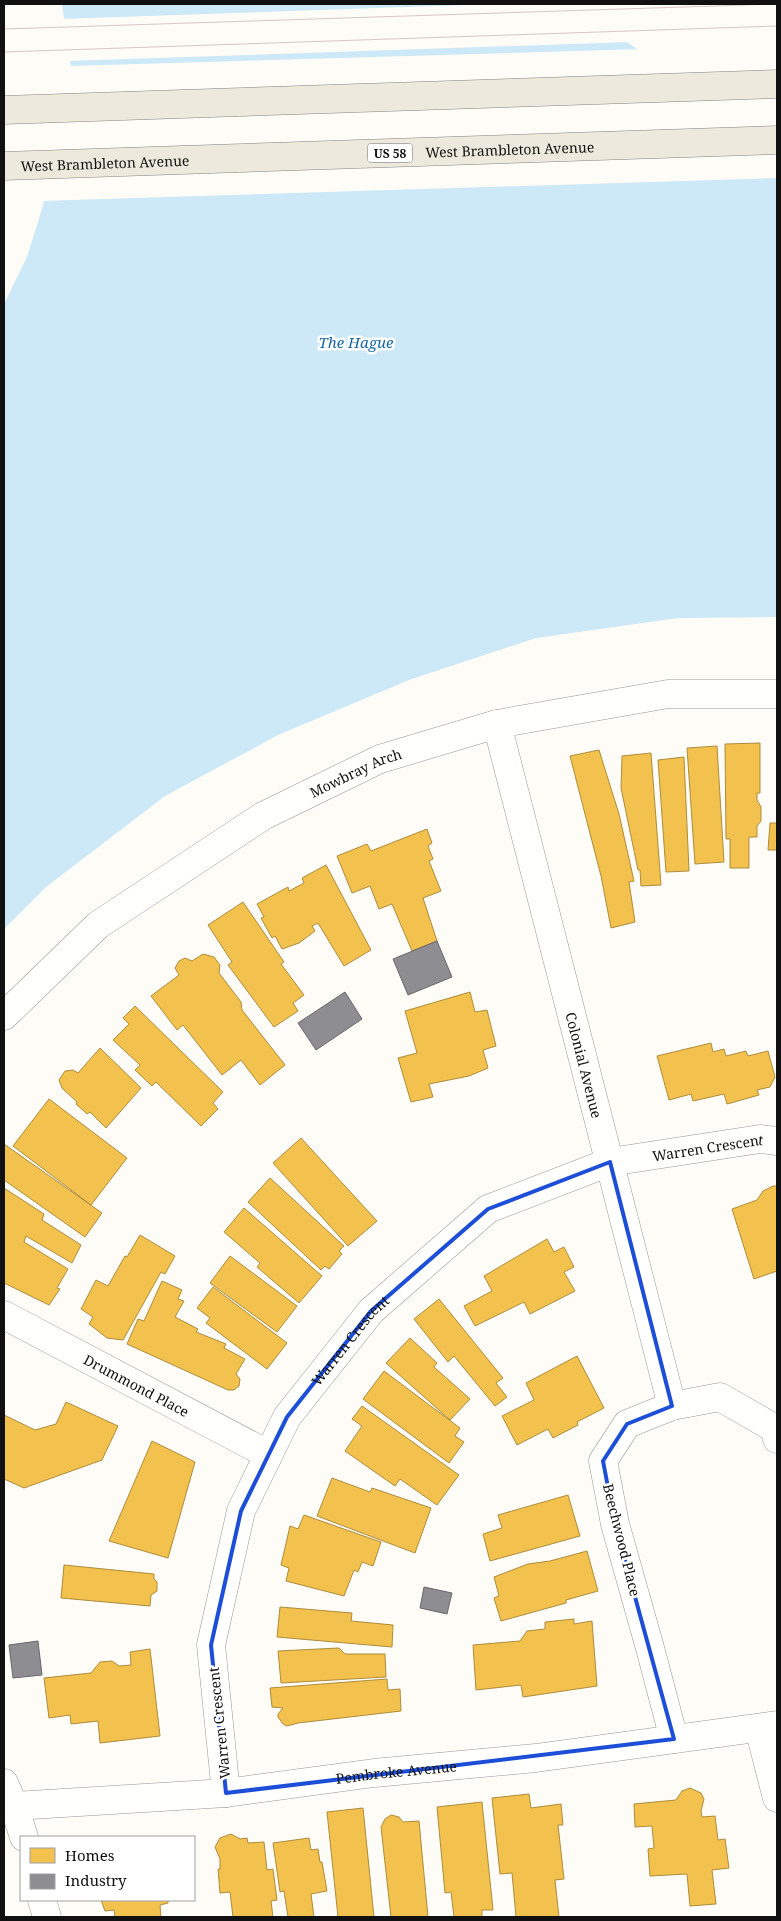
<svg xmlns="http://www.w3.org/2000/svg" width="781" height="1921" font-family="'Noto Serif',serif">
	<rect width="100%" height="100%" fill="#fdfcf7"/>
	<polygon fill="#cde8f7" points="62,4 568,4 777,140 777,617 678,618 536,638 409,680 278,735 165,796 46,887 4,929 4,304 27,257 42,209 73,84"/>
	<g fill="#fdfcf7">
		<polygon points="495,4 573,4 632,42 67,61 61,19"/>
		<polygon points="643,49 777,137 777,178 41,201 71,84 68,66"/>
	</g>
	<g fill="#f2c14e" stroke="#ae8c3c">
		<polygon points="760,743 760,793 757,793 757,800 761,807 761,821 757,826 757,837 749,837 749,868 730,868 730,839 726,839 725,744"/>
		<polygon points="717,746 724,862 695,864 687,748"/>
		<polygon points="599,750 619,814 634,881 629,882 635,922 611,928 601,876 570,756"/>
		<polygon points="651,753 661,885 641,886 640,870 638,870 621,788 622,756"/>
		<polygon points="684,757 689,871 666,872 658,760"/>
		<polygon points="770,823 777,823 777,850 768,850"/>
		<polygon points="427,829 432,843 428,846 433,859 429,861 441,891 423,898 437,941 412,951 392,904 379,909 370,886 352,893 337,856 367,844 371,851"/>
		<polygon points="326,865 371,950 344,966 318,923 312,926 315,931 299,943 282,949 275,936 272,938 261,918 264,917 257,904 288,887 289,891 304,883 302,878"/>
		<polygon points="243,902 284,962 281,964 304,995 293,1003 298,1011 274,1027 228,965 232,962 208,925"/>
		<polygon points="203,954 214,957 220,965 219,973 241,1002 242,1010 285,1065 260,1085 241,1060 222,1075 183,1025 177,1030 151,996 179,975 175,968 179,961 185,958 192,961"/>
		<polygon points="470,992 475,1012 487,1010 496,1046 483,1050 488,1068 469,1076 429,1084 433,1097 411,1102 398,1058 417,1053 405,1011"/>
		<polygon points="135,1006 223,1092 213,1103 218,1109 201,1126 156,1082 152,1086 135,1070 140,1065 113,1040 129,1024 123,1018"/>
		<polygon points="711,1043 713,1052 724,1049 726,1056 746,1051 748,1056 768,1051 775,1077 770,1087 757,1090 759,1095 727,1104 724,1094 693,1101 691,1094 669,1100 657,1056"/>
		<polygon points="100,1048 141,1088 106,1128 90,1112 87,1114 76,1104 77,1102 62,1088 59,1080 65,1071 73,1070 78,1073"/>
		<polygon points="49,1099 127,1158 91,1205 13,1146"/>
		<polygon points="301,1138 377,1221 348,1246 273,1163"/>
		<polygon points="4,1144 102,1213 85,1237 4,1180"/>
		<polygon points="270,1178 344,1246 339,1251 342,1254 329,1269 325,1266 321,1270 248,1202"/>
		<polygon points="773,1186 777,1186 777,1271 754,1279 732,1209 757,1200 763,1191"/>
		<polygon points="4,1188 44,1214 42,1220 81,1245 72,1263 26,1236 24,1242 68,1269 57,1288 60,1289 49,1305 4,1283"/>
		<polygon points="244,1208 322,1276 299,1303 257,1267 260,1263 224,1232"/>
		<polygon points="140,1235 175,1256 165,1274 161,1272 123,1340 107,1338 89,1324 93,1317 81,1309 96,1280 108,1286 125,1256 127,1257"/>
		<polygon points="547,1239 554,1252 564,1247 574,1267 564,1272 575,1291 530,1314 524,1302 475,1326 464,1306 492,1291 484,1276"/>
		<polygon points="230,1256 297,1306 277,1332 210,1283"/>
		<polygon points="162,1281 182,1290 178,1299 184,1301 175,1317 198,1329 196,1332 226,1344 224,1348 245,1359 236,1374 240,1379 239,1386 234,1390 228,1390 127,1344 138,1319 144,1321"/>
		<polygon points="213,1287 287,1343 267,1369 206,1323 210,1318 197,1308"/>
		<polygon points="439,1299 503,1378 496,1383 507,1397 495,1406 454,1356 448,1362 414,1319"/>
		<polygon points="410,1338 437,1363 434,1367 470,1399 450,1420 386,1363"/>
		<polygon points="577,1356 604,1408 577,1422 578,1425 553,1438 548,1429 517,1445 502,1416 534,1400 526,1383"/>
		<polygon points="384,1371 460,1428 455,1436 464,1442 449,1463 363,1399"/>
		<polygon points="66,1402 118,1426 102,1460 24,1488 4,1479 4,1415 35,1430 56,1424"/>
		<polygon points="362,1406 459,1475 437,1505 400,1479 395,1486 345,1451 362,1426 352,1419"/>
		<polygon points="152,1441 195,1462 168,1558 109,1541"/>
		<polygon points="332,1478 370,1492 372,1488 431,1508 415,1553 317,1516"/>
		<polygon points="568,1495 580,1536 490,1561 483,1534 502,1528 498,1515"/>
		<polygon points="304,1515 381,1542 373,1566 362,1562 358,1572 354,1570 344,1596 286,1581 289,1568 281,1565 290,1526 298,1529"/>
		<polygon points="587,1551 598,1591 566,1600 566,1603 501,1621 494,1598 499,1596 494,1577 528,1564 550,1561"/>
		<polygon points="64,1565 154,1574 154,1579 157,1582 157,1591 151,1595 150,1606 61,1598"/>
		<polygon points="280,1607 352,1613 351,1621 393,1625 392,1647 277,1637"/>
		<polygon points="574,1619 574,1624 592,1621 597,1686 523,1697 521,1685 476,1690 473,1645 520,1641 527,1631 545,1629 545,1622"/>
		<polygon points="339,1648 345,1654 385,1654 386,1677 281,1683 278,1651"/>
		<polygon points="150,1649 160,1736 100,1743 98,1721 71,1724 70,1715 49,1718 44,1678 91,1673 100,1662 112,1661 119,1666 131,1665 130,1652"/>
		<polygon points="387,1679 388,1690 400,1689 401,1711 298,1723 287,1726 283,1724 278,1717 278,1714 283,1708 272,1707 270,1688"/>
		<polygon points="690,1788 701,1793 704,1799 701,1811 702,1817 715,1816 718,1840 725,1839 729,1868 712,1870 716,1904 690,1906 687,1874 650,1876 648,1849 654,1848 652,1826 635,1827 634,1804 676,1800 682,1791"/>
		<polygon points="529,1794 531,1808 561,1804 563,1825 558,1825 564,1879 555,1880 559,1917 516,1917 512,1873 500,1874 492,1798"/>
		<polygon points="482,1802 493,1910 482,1910 482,1917 454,1917 451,1892 445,1893 437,1807"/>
		<polygon points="363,1808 374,1917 338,1917 327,1812"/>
		<polygon points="391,1815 399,1817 403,1822 419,1821 428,1917 391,1917 381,1827 385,1819"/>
		<polygon points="231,1834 240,1839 247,1838 248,1843 264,1842 267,1870 273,1869 277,1900 271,1901 273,1917 233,1917 230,1892 220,1893 218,1869 220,1869 220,1859 215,1847 220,1838"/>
		<polygon points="309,1838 311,1850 318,1849 320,1862 322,1862 327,1891 311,1894 314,1917 288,1917 284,1891 280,1892 273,1843"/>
		<polygon points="101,1900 168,1900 168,1903 160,1905 161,1917 115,1917 114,1910 105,1911"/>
	</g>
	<g fill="#8d8d92" stroke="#68686b">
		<polygon points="437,941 452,977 408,995 393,959"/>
		<polygon points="345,992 362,1019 316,1050 298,1023"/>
		<polygon points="424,1587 452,1593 447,1614 420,1608"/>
		<polygon points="38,1641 42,1675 13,1678 9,1645"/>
	</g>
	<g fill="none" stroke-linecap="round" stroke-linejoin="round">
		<defs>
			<g id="minor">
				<path id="s1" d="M497,724L672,1406"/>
				<path id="s2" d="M4,1016L98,925L263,816L380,759L497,724L668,694H777"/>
				<path id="s3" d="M4,1315L256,1448L267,1458"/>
				<polyline points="759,1728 777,1798"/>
				<polyline points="674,1739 650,1648 615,1524 603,1461 627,1424 672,1406 720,1397 774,1428 777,1439"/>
				<polyline points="4,1783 14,1806 24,1837"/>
				<path id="s4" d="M226,1793L211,1645L241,1511L287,1417L371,1311L488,1209L610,1162L760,1139L777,1141"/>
				<path id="s5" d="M14,1806L226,1793L374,1773L536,1758L777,1725"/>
				<polyline points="42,1900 47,1917"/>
			</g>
			<g id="major">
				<polyline points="4,110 777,84"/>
				<path id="s6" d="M4,166L777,140"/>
			</g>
		</defs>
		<use href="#minor" stroke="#979795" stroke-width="29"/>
		<use href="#major" stroke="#858482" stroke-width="29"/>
		<use href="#minor" stroke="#fffffe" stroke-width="28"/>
		<use href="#major" stroke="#ede9dc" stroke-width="28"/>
		<g stroke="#d9c6c7" stroke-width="1">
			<polyline points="4,29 777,4"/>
			<polyline points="4,52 777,26"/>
		</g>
	</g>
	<path fill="none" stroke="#1d4ed8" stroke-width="4" stroke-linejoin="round" d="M610,1162L672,1406L627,1424L603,1461L615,1524L674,1739L226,1793L211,1645L241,1511L287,1417L371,1311L488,1209Z"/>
	<g text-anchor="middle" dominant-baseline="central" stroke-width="5" stroke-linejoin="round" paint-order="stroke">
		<rect fill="#fff" stroke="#585858" stroke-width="1" x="367.5" y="143.5" width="45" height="19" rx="4"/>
		<g font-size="12" font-weight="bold" fill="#111">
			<text x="390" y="153">US 58</text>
		</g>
		<g font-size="14" fill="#111" stroke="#fff">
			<text stroke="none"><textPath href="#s6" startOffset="506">West Brambleton Avenue</textPath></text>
			<text stroke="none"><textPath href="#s6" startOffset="101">West Brambleton Avenue</textPath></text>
			<text stroke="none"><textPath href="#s2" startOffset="431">Mowbray Arch</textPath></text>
			<text stroke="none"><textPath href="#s1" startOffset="352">Colonial Avenue</textPath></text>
			<text stroke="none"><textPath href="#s4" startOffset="911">Warren Crescent</textPath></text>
			<text stroke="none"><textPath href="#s4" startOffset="490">Warren Crescent</textPath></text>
			<text stroke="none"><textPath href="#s3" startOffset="150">Drummond Place</textPath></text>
			<text transform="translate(622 1540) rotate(76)">Beechwood Place</text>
			<text transform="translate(219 1723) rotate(-96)">Warren Crescent</text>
			<text stroke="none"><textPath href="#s5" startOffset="384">Pembroke Avenue</textPath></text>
		</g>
		<g font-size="15" font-style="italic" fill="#1768a6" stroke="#fff">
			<text x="356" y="342">The Hague</text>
		</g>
	</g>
	<rect width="781" height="1921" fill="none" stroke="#111111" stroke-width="10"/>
	<rect x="20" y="1836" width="175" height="65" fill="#ffffff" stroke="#a0a0a0"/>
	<rect x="30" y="1848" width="25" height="15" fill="#f2c14e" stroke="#a0a0a0"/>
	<text x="65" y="1861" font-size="15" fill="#111111">Homes</text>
	<rect x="30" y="1874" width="25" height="15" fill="#8d8d92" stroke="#a0a0a0"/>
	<text x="65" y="1886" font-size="15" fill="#111111">Industry</text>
</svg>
